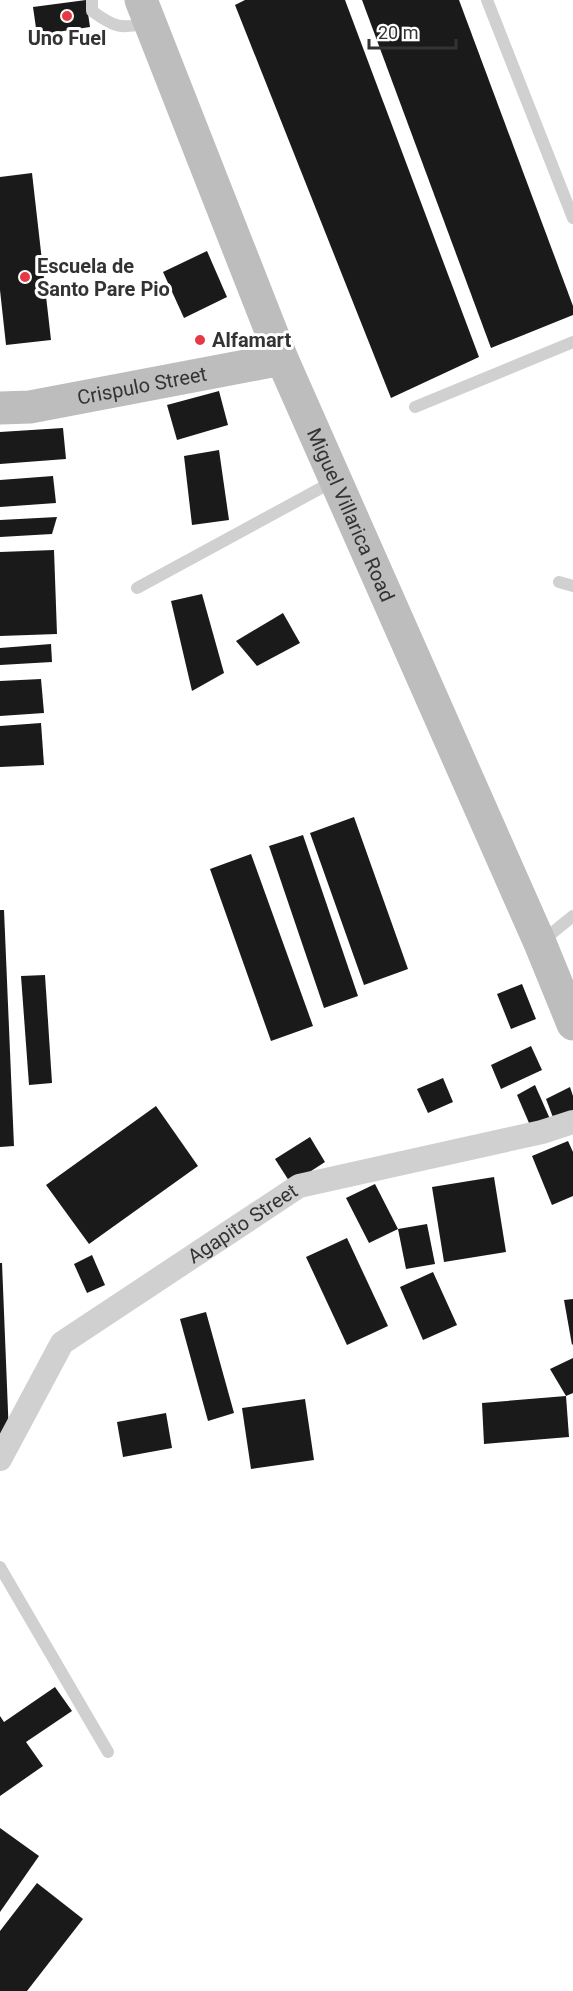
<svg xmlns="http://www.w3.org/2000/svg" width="573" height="1991" font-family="Roboto,sans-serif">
	<rect width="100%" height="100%" fill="#fff"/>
	<g fill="#1a1a1a">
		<polygon points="86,0 90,27 37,35 33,7"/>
		<polygon points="245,0 345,0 479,357 391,398 235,5"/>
		<polygon points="362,0 459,0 573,306 573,315 491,348"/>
		<polygon points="32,173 51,340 6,345 0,290 0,177"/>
		<polygon points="207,251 227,297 184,318 163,272"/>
		<polygon points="219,391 228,425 177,440 167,405"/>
		<polygon points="63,428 66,459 0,464 0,432"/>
		<polygon points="219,450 229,520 192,525 184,456"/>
		<polygon points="53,476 56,503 0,507 0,480"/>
		<polygon points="57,517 52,534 0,537 0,520"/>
		<polygon points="54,550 57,634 0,636 0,552"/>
		<polygon points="202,594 224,673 192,691 171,601"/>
		<polygon points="283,613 300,643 257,666 236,641"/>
		<polygon points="51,644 52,662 0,665 0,648"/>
		<polygon points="41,679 44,713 0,716 0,681"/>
		<polygon points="41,723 44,765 0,767 0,726"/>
		<polygon points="354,817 408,969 364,985 310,833"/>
		<polygon points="303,835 358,996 324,1008 269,846"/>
		<polygon points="251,854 313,1026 271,1041 210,869"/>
		<polygon points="0,910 4,910 14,1146 0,1147"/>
		<polygon points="45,975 52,1083 29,1085 21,976"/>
		<polygon points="522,984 536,1019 511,1029 497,994"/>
		<polygon points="531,1046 542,1070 501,1089 491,1065"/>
		<polygon points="443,1078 453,1102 428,1113 417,1089"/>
		<polygon points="535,1085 550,1119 532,1130 517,1095"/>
		<polygon points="570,1087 573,1096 573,1113 554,1120 546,1099"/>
		<polygon points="156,1106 198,1166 89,1244 46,1185"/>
		<polygon points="310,1137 325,1162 291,1184 275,1159"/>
		<polygon points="568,1141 573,1152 573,1196 552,1205 532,1156"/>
		<polygon points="494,1177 506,1252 444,1262 432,1187"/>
		<polygon points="375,1184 398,1229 369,1243 346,1198"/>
		<polygon points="427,1224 435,1264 406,1269 398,1229"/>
		<polygon points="347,1238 388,1326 347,1345 306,1257"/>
		<polygon points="92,1255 105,1285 87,1293 74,1264"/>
		<polygon points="0,1263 2,1263 9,1436 0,1437"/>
		<polygon points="433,1272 457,1325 423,1340 400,1287"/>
		<polygon points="573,1299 573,1344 572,1345 564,1300"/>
		<polygon points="206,1312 234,1413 208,1421 180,1319"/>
		<polygon points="573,1358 573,1393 566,1396 550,1369"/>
		<polygon points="566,1396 569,1437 484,1444 482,1403"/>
		<polygon points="305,1399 314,1460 251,1469 242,1408"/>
		<polygon points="166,1413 172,1448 123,1457 117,1422"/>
		<polygon points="55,1687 72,1711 26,1742 43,1766 0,1796 0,1716 4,1722"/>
		<polygon points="0,1828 39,1856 0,1912"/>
		<polygon points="37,1883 83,1919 27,1991 0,1991 0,1931"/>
	</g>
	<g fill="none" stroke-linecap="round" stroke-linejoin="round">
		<g stroke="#d0d0d0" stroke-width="12">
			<path d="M92,0V11C115,28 121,29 149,23"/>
			<polyline points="487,0 573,218"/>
			<polyline points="415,407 573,342"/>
			<polyline points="559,582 573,586"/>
			<polyline points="137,588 334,481"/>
			<polyline points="541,942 573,916"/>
			<polyline points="0,1567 108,1752"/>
		</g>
		<path stroke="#d0d0d0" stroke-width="24" id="s1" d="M0,1459L62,1343L299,1186L542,1132L573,1122"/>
		<g stroke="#bdbdbd" stroke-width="33">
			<path id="s2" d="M141,0L282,359L540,943L573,1024"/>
			<path id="s3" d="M0,408L30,407L282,359"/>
		</g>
	</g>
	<g fill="#e63946" stroke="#fff" stroke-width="2">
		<circle cx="67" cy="16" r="6"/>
		<circle cx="25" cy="277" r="6"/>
		<circle cx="200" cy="340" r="6"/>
	</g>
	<g text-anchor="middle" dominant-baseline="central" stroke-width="6" stroke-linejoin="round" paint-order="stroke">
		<g font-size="20" font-weight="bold" fill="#333" stroke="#fff" text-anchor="start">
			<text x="67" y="38" text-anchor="middle">Uno Fuel</text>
			<text x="37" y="266">Escuela de<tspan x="37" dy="23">Santo Pare Pio</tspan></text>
			<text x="212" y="340">Alfamart</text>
		</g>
		<g font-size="20" fill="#333" stroke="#fff">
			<text stroke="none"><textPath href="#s3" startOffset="144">Crispulo Street</textPath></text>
			<text stroke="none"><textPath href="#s2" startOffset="556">Miguel Villarica Road</textPath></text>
			<text stroke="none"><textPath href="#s1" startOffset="348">Agapito Street</textPath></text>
		</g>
	</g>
	<path d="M369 39v9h87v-9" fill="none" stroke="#333333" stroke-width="3"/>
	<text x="378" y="39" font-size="18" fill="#333333" stroke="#ffffff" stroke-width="4.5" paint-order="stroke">20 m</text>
</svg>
